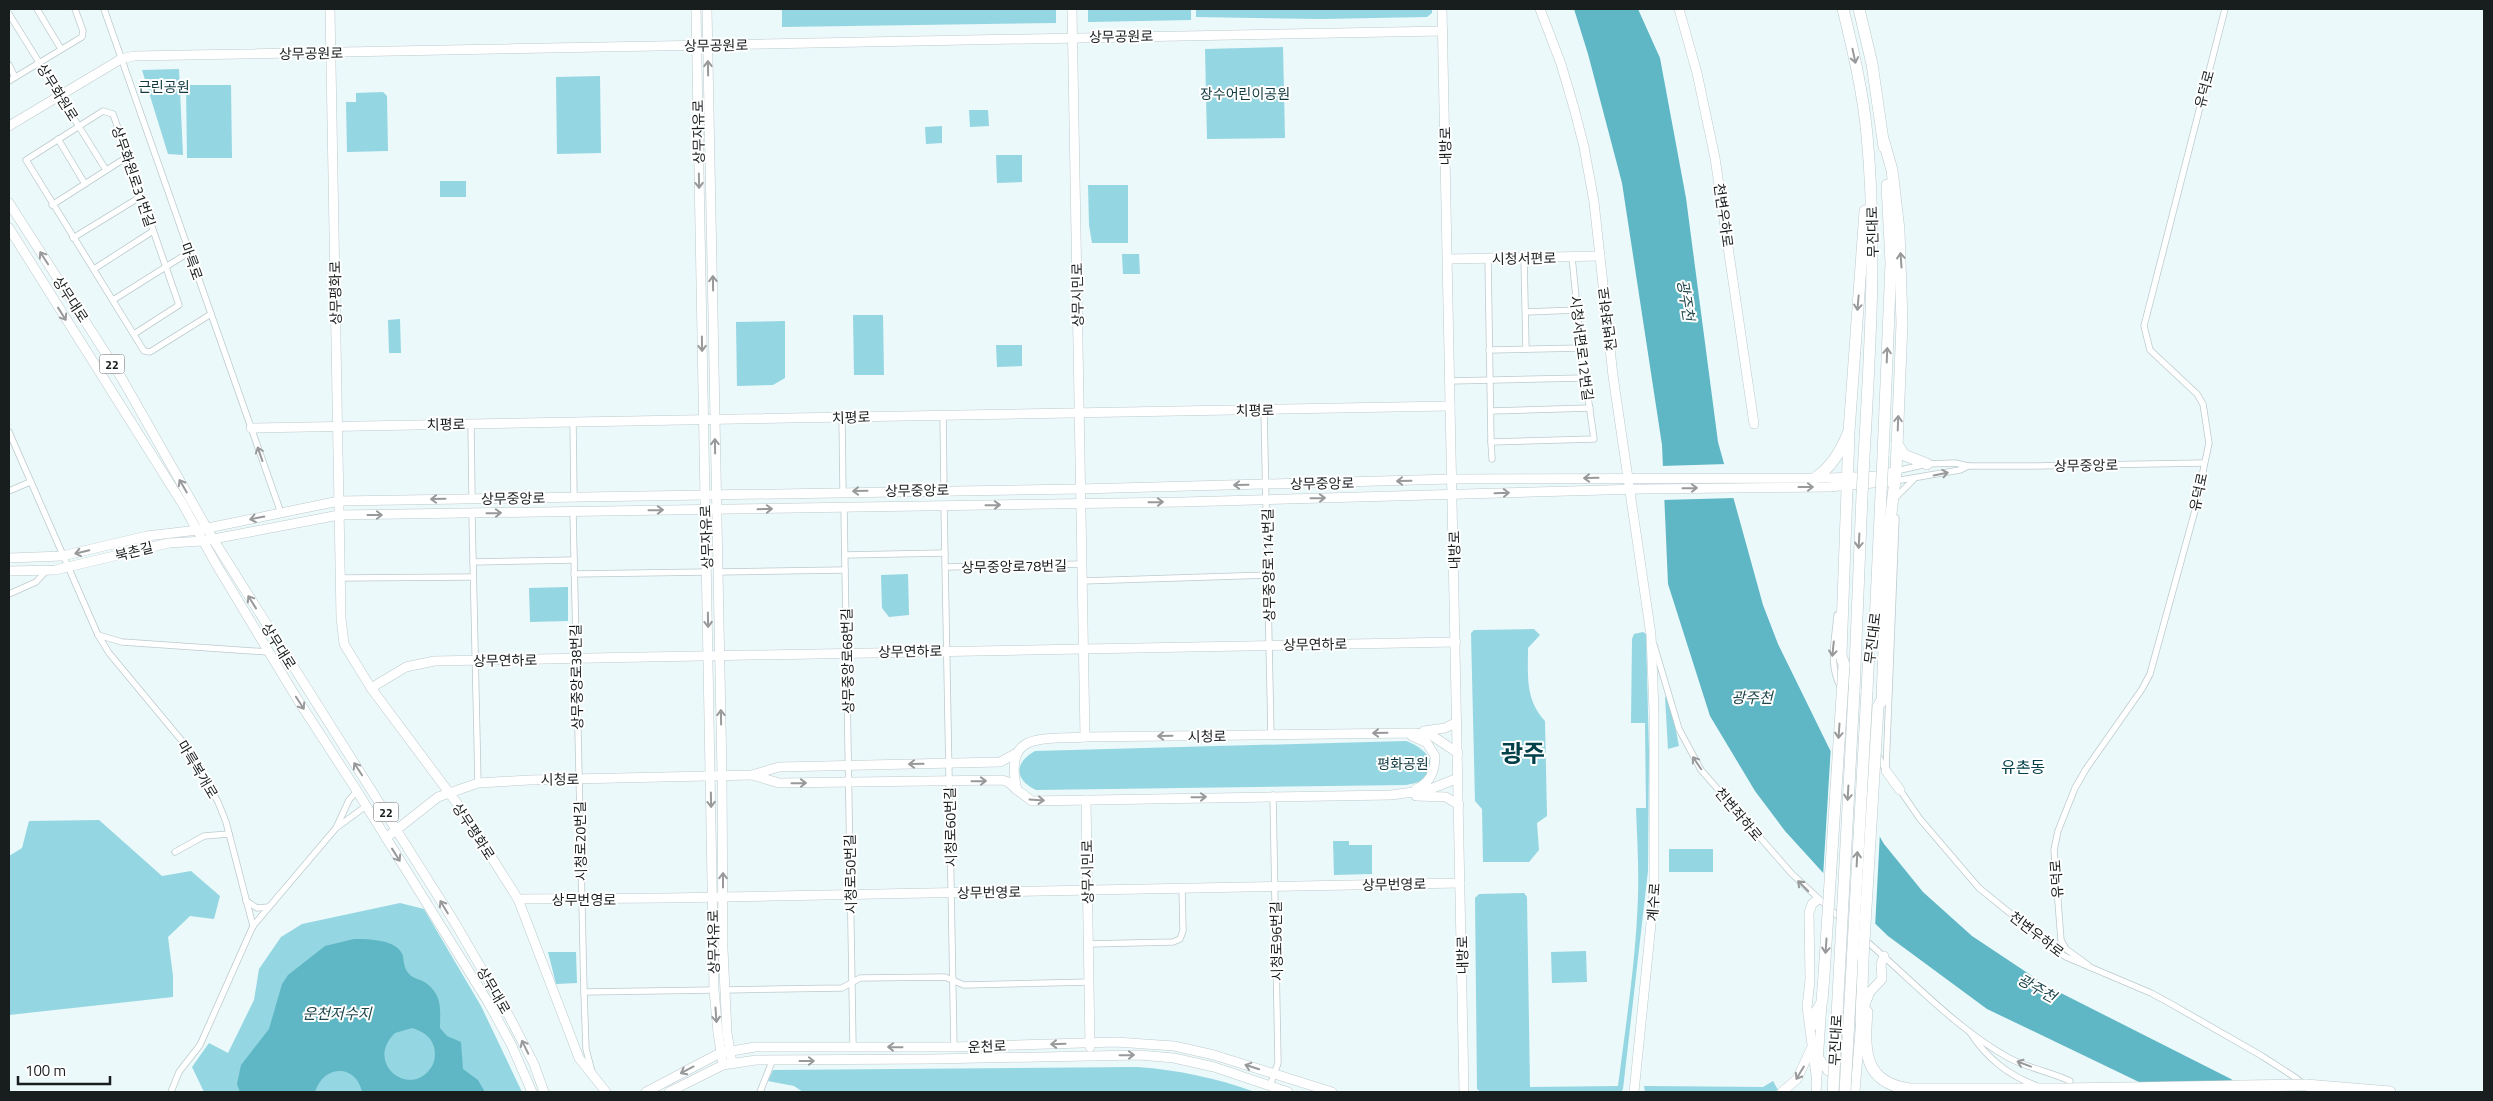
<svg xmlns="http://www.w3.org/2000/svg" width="2493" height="1101" font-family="'Titillium Web','Noto Sans KR',sans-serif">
	<rect width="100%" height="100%" fill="#ebf9fb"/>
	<g fill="#94d6e1">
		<polygon points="782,9 1056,9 1056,23 782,27"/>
		<polygon points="1088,9 1191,9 1191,20 1088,22"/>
		<polygon points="1196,9 1432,9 1432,13 1427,17 1321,19 1196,17"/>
		<polygon points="1283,47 1285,138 1207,139 1205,49"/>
		<polygon points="179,69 183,155 168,154 142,70"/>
		<polygon points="600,76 601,153 557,154 556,77"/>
		<polygon points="186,85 231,85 232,158 187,158"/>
		<polygon points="383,92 387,96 388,151 347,152 346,102 356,102 356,93"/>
		<polygon points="969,110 988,110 989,126 970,127"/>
		<polygon points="942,126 942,143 926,144 925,127"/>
		<polygon points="996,155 1022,155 1022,182 997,183"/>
		<rect x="440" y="181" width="26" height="16"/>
		<polygon points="1088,185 1128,185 1128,243 1092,243 1089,225"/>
		<polygon points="1122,254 1139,254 1140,274 1123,274"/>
		<polygon points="853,315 883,315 884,375 854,375"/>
		<polygon points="400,319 401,353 389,353 388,320"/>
		<polygon points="785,321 785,378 773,385 737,386 736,322"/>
		<polygon points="996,345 1022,345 1022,366 997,367"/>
		<polygon points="908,574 909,615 889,617 882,608 881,575"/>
		<polygon points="568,587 568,621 530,622 529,588"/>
		<path d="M1534,629L1540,635L1528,648C1528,676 1525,699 1545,721L1547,816L1537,823L1539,850L1529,862H1483L1482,809L1475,801L1471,633L1474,630Z"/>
		<path d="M1643,632L1646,634L1649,752L1648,871L1623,1089L1621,1092H1481L1477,1089L1475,898L1479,894L1524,893L1527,897L1530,1087L1618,1086C1626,1023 1636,960 1638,896C1639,867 1637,837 1636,808H1646L1645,723H1631L1632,639L1634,634Z"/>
		<polygon points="1669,696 1679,746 1668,749 1665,697"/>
		<path d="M1406,741C1424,747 1443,765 1421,781C1417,783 1410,784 1406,785L1036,790C1014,779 1014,763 1035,751Z"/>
		<polygon points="99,820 162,876 191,871 220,896 214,919 190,916 168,937 173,976 173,997 9,1015 9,856 22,848 29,821"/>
		<polygon points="1333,841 1349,841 1349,845 1372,845 1372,874 1334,875"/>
		<rect x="1669" y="849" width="44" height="23"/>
		<polygon points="400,903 424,909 481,1006 522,1092 204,1092 192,1067 209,1043 228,1053 254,1000 259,969 281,937 302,924"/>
		<polygon points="1586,951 1587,982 1552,983 1551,952"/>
		<polygon points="548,952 576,952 577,983 556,984"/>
		<path d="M1137,1067C1179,1070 1216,1078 1255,1092H803L794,1086L768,1081L773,1070Z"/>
		<polygon points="1773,1081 1778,1090 1773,1092 1645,1092 1644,1086 1763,1087"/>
	</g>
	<g fill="#5fb7c5" fill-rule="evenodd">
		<polygon points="1574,9 1638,9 1660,58 1686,198 1718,442 1763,605 1778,644 1829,748 1884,844 1923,892 1972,936 2047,986 2231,1079 2246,1092 2139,1082 1987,1009 1888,936 1826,876 1785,831 1755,791 1710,716 1668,584 1662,445 1622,183 1588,54"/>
		<path d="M354,939C368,939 398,939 403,956C404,963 404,968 409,974C414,979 420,979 426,983C443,996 440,1009 440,1028L447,1036L461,1042L463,1069L478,1080L485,1092H362C356,1063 323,1065 315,1092H240L237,1084L241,1065L269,1029L282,984L288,975L325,946ZM412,1028C422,1031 431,1036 434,1047C436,1055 435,1063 430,1069C409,1098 364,1063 395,1033Z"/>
	</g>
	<g fill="#ebf9fb">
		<polygon points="1727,464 1735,498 1662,500 1661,466"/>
		<polygon points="1831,745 1880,832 1875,928 1823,877"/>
	</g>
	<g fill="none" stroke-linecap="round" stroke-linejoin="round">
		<defs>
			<g id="street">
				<polyline points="37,9 61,49"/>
				<polyline points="104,9 281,513"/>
				<polyline points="9,14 106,170"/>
				<polyline points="9,65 15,77"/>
				<polyline points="9,81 82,37 83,31 75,9"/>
				<polyline points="58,139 85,184"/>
				<polyline points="52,205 127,157"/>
				<polyline points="73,238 140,197"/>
				<polyline points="1488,258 1491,442 1594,439 1581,348 1572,257"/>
				<polyline points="1524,258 1526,349"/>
				<polyline points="94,269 153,231"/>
				<polyline points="113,300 188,253"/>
				<polyline points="1526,312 1577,310"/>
				<polyline points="134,334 179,305 113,114 103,111 26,160 144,351 150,352 211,314"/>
				<polyline points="1489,350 1581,348"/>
				<polyline points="1450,381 1585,378"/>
				<polyline points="1264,410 1271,735"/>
				<polyline points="1491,411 1590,408"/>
				<polyline points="943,415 944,489"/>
				<polyline points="842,417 843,492"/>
				<polyline points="573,422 574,497"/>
				<polyline points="471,424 472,498"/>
				<polyline points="9,432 98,635 109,653 187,747 218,802 226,822 253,926"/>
				<polyline points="1491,442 1492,459"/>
				<polyline points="1896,471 1927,464 1955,463 1968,466 2035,466 2204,463"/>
				<polyline points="1895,481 1960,470 1968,466"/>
				<polyline points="9,491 30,482"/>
				<polyline points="1895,498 1913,480"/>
				<polyline points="944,506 954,1047"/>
				<polyline points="844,508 853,1046"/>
				<polyline points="573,512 584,992 586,1049 592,1072"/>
				<polyline points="472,514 478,783"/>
				<polyline points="845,555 945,553"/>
				<polyline points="473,562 574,560"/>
				<polyline points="946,567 1082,564"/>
				<polyline points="718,572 845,570"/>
				<polyline points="574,574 707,572"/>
				<polyline points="341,578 473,577"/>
				<polyline points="1082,581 1269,575"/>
				<polyline points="9,594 36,582 47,570"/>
				<path d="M1837,615C1835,641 1828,664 1841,688"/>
				<polyline points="98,635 122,642 268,652"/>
				<polyline points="1654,645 1679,729 1701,770 1792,874 1842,920"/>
				<polyline points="1878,756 1886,771"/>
				<polyline points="1886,769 1896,518"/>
				<polyline points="1900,790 1920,819 1979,888 2057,951 2066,957 2151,993 2173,1005 2262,1056 2296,1078 2312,1092"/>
				<polyline points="337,826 349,800 357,791"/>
				<polyline points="175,852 204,836 229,834"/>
				<polyline points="246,901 257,908 269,907"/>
				<path d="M1864,939C1911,979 1955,1028 2009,1058C2028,1068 2050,1072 2070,1081"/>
				<polyline points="1089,944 1173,942 1180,939 1183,931 1182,888"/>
				<polyline points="2088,965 2066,949 2061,940 2054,850 2058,831 2075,788 2086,769 2142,689 2150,674 2194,514 2209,443 2203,404 2197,394 2150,350 2144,326 2225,9"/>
				<polyline points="725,990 842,988 860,978 945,977 964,985 1089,982"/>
				<polyline points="584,992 714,990"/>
				<path d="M1971,1034C1988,1059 2008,1075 2037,1086"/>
				<polyline points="1270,1086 1278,1063 1273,795"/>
				<polyline points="171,1092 179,1072 200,1045 253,926 336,828 366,806"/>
				<polyline points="760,1092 773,1059"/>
			</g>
			<g id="secondary">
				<polyline points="330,9 341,618 344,644 371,688 459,806 518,899 579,1058 606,1092"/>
				<polyline points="696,9 714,990 718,1033 723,1065"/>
				<polyline points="707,9 722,775 723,949 727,1033 732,1063"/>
				<polyline points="1072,9 1085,737"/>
				<polyline points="1442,9 1464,1092"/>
				<polyline points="1540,9 1561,64 1574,108 1584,147 1594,202 1613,376 1651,635 1654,711 1654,894 1634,1092"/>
				<polyline points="1679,9 1697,73 1715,158 1754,424"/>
				<polyline points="9,126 121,59 134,56 1443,31"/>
				<polyline points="1448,259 1600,256"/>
				<polyline points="251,428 1450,406"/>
				<polyline points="9,558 62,556 147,536 198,530 339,501 1080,489 1452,479 1829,478 1876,476 1896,471"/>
				<polyline points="9,571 55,570 169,543 203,541 339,515 1183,502 1641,489 1829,487 1895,481"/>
				<polyline points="371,688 406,667 434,661 1456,642"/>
				<polyline points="1424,731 1445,728 1457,722"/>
				<path d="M1412,736L1427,743L1435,756C1435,772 1430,783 1416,789"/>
				<path d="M1458,753L1431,735L1414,733L1085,737C1041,740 1003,731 1017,790L1032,801L1391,795L1428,790L1458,778"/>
				<polyline points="1886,771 1900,790"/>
				<polyline points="752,775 779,783 1002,780 1008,782 1017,790"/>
				<polyline points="1416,796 1446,797 1459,805"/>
				<polyline points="1086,800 1090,1047"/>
				<polyline points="386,838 438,797 478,783 529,780 752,775 779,767 1000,762 1015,754"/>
				<polyline points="518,899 668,898 1460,883"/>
				<polyline points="1868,997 1869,993 1882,979 1881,964 1884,956"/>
				<polyline points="1813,1026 1815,1012 1822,1001"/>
				<polyline points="1819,1058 1828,1071 1839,1073"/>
				<polyline points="1817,1083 1807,1007 1810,980 1809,913 1812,904 1817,900"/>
				<polyline points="646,1092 720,1053 755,1047 954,1047 1116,1042 1174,1046 1214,1055 1332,1092"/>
				<polyline points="669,1092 723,1065 756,1060 933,1059 1139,1055 1174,1058 1214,1067 1288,1092"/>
				<polyline points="1782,1092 1797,1079 1811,1049"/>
				<polyline points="1816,1092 1822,1004"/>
				<polyline points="1855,1092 1861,1018 1869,993"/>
			</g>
			<g id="primary">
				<polyline points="9,203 121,377 213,539 455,923 509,1016 534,1064 544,1092"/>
				<polyline points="9,228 182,503 216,564 296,697 357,791 488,1002 511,1044 532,1092"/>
			</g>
			<g id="highway">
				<path d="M1843,9C1853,50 1863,92 1867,135C1877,242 1870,350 1864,457"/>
				<polyline points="1859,9 1872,64 1884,147"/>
				<polyline points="1897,444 1904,455 1927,464"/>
				<polyline points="1883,456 1891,263 1887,185"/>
				<path d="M1815,478C1831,468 1842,449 1849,431L1865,211"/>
				<polyline points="1844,665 1841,655 1849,435"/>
				<polyline points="1867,691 1869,651 1875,624 1881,494"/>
				<polyline points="1854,692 1862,495"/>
				<polyline points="1878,707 1882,700 1888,539 1896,471 1902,323 1899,230 1892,170 1884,142"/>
				<polyline points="1822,1001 1824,975"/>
				<path d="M1867,1012C1864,1050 1863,1083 1910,1089H2065"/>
				<polyline points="1861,1022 1863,958"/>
				<polyline points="2306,1085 2390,1092"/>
			</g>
		</defs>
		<use href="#street" stroke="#bdcacd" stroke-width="7"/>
		<use href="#secondary" stroke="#bdcacd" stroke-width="10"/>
		<use href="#primary" stroke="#bdcacd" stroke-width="10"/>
		<use href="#highway" stroke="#bdcacd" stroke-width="12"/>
		<use href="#street" stroke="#fff" stroke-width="5.5"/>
		<use href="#secondary" stroke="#fff" stroke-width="9"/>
		<use href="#primary" stroke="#fff" stroke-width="9"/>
		<use href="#highway" stroke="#fff" stroke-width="11"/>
		<defs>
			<g id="highway-bridge">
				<polyline points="1881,494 1883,456"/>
				<polyline points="1862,495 1864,457"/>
				<polyline points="1863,958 1878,707"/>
				<polyline points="1824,975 1844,665"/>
				<polyline points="2065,1089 2306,1085"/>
				<polyline points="1833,1092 1854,692"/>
				<polyline points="1845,1092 1867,691"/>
			</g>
		</defs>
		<use href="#highway-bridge" stroke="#bdcacd" stroke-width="12" stroke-linecap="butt"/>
		<use href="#highway-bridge" stroke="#fff" stroke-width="11"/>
	</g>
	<defs><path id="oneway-shaft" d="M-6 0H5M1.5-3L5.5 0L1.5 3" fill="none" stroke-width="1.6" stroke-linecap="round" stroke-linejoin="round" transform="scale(1.25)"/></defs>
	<g stroke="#97999a">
		<use href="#oneway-shaft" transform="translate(1854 56) rotate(78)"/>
		<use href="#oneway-shaft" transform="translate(708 68) rotate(-91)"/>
		<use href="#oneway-shaft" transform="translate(699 181) rotate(89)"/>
		<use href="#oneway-shaft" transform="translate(44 258) rotate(-123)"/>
		<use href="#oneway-shaft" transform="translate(1901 260) rotate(-94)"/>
		<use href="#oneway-shaft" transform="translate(713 283) rotate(-91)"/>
		<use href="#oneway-shaft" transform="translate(1858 303) rotate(95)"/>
		<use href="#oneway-shaft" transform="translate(62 314) rotate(58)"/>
		<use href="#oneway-shaft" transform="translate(702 344) rotate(89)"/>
		<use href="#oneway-shaft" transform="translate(1887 355) rotate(-88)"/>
		<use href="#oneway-shaft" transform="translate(1898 423) rotate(-88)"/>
		<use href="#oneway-shaft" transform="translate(715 446) rotate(-91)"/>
		<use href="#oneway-shaft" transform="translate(260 454) rotate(-109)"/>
		<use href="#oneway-shaft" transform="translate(1941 474) rotate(-11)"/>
		<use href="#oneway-shaft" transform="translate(1591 478) rotate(179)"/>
		<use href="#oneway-shaft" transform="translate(1404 481) rotate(179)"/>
		<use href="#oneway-shaft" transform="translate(1241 485) rotate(179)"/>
		<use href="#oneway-shaft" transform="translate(183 486) rotate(-120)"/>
		<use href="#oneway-shaft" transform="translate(1806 487)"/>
		<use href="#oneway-shaft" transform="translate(1690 488) rotate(-1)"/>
		<use href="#oneway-shaft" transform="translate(860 491) rotate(179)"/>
		<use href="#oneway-shaft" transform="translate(1502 493) rotate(-2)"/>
		<use href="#oneway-shaft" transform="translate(1318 498) rotate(-1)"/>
		<use href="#oneway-shaft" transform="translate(438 499) rotate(179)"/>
		<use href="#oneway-shaft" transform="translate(1156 502) rotate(-1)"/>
		<use href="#oneway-shaft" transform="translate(993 505) rotate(-1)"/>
		<use href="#oneway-shaft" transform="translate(765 509) rotate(-1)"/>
		<use href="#oneway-shaft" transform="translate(656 510) rotate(-1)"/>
		<use href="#oneway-shaft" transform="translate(494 513) rotate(-1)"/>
		<use href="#oneway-shaft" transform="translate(375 515)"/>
		<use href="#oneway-shaft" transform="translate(257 518) rotate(169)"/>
		<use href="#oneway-shaft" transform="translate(1859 541) rotate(93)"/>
		<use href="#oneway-shaft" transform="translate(82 552) rotate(167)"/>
		<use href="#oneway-shaft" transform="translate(252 602) rotate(-122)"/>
		<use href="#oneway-shaft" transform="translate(708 620) rotate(89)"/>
		<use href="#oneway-shaft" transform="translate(1833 649) rotate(96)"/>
		<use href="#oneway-shaft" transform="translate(300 703) rotate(57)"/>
		<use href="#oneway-shaft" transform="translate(721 717) rotate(-91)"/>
		<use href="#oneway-shaft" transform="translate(1839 731) rotate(94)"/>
		<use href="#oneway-shaft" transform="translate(1380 733) rotate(179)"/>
		<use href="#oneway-shaft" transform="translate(1165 736) rotate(179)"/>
		<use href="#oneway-shaft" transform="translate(1697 763) rotate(-124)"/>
		<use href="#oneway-shaft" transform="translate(916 764) rotate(179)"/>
		<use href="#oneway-shaft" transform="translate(358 769) rotate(-123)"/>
		<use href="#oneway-shaft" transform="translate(979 781) rotate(-1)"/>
		<use href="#oneway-shaft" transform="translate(799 783) rotate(-1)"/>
		<use href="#oneway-shaft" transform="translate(1848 793) rotate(93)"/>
		<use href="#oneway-shaft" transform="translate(1199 797) rotate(-1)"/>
		<use href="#oneway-shaft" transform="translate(711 800) rotate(89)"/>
		<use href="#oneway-shaft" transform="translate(1037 800) rotate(4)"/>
		<use href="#oneway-shaft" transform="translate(396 855) rotate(58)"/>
		<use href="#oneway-shaft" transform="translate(1857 859) rotate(-87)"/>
		<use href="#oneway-shaft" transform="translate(723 880) rotate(-90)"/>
		<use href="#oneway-shaft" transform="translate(1803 886) rotate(-135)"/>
		<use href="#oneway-shaft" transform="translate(444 907) rotate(-121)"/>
		<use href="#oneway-shaft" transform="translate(1826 946) rotate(94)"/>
		<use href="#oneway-shaft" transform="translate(716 1015) rotate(86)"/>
		<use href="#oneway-shaft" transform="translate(1058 1044) rotate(178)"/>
		<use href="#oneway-shaft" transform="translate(525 1047) rotate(-116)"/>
		<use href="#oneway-shaft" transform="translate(895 1047) rotate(-179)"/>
		<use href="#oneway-shaft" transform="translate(1127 1055) rotate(-1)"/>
		<use href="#oneway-shaft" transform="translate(807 1061)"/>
		<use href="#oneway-shaft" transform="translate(2024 1064) rotate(-159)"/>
		<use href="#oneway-shaft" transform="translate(1252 1067) rotate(-162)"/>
		<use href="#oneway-shaft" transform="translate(687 1070) rotate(152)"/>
		<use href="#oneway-shaft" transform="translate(1800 1073) rotate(121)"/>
	</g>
	<g text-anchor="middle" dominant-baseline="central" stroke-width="4" stroke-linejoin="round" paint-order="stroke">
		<g fill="#fff" stroke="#5d6162" stroke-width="1">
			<rect x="99.5" y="354.5" width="25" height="19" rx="4"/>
			<rect x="373.5" y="802.5" width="25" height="19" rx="4"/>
		</g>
		<g font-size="12" font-weight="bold" fill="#181d1e">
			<text x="112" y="364">22</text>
			<text x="386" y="812">22</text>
		</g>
		<g font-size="14" fill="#181d1e" stroke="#fff">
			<text transform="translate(1121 36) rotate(-1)">상무공원로</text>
			<text transform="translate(716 45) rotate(-1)">상무공원로</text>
			<text transform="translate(311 53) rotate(-1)">상무공원로</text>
			<text transform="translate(2204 89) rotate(-75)">유덕로</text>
			<text transform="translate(58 92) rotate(58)">상무화원로</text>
			<text transform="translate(698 132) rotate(-91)">상무자유로</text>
			<text transform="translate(1445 146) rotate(-91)">내방로</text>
			<text transform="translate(134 176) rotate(71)">상무화원로31번길</text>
			<text transform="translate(1724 215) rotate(82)">천변우하로</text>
			<text transform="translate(1872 232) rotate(-91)">무진대로</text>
			<text transform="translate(1524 258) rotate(-1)">시청서편로</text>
			<text transform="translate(192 261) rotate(70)">마륵로</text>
			<text transform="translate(335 293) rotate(-91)">상무평화로</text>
			<text transform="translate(1077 295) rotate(-91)">상무시민로</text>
			<text transform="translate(71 299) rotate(57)">상무대로</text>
			<text transform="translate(1607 319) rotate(-97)">천변좌하로</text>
			<text transform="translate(1582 348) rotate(83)">시청서편로12번길</text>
			<text transform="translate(1255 410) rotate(-1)">치평로</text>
			<text transform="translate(851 417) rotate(-2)">치평로</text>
			<text transform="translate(446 424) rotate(-1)">치평로</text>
			<text transform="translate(2086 465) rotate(-1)">상무중앙로</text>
			<text transform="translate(1322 483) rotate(-1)">상무중앙로</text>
			<text transform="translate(917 490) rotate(-1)">상무중앙로</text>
			<text transform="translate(2198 492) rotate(-78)">유덕로</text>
			<text transform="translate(513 498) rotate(-1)">상무중앙로</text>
			<text transform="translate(706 537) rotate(-92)">상무자유로</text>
			<text transform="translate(1454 550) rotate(-91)">내방로</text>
			<text transform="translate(134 551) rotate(-14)">북촌길</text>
			<text transform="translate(1268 565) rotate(-91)">상무중앙로114번길</text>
			<text transform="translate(1014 566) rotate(-1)">상무중앙로78번길</text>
			<text transform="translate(1872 638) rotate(-83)">무진대로</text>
			<text transform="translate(1315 644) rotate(-1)">상무연하로</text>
			<text transform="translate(279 646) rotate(58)">상무대로</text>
			<text transform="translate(910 651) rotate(-1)">상무연하로</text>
			<text transform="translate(505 660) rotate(-1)">상무연하로</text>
			<text transform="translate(847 661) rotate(-91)">상무중앙로68번길</text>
			<text transform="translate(576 677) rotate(-91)">상무중앙로38번길</text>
			<text transform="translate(1207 736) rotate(-1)">시청로</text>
			<text transform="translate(198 769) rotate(59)">마륵복개로</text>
			<text transform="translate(560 779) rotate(-1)">시청로</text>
			<text transform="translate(1739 814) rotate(50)">천변좌하로</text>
			<text transform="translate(950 827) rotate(-91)">시청로60번길</text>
			<text transform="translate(474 831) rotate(57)">상무평화로</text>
			<text transform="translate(580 841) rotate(-91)">시청로20번길</text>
			<text transform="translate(1087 872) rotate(-91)">상무시민로</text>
			<text transform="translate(850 874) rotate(-91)">시청로50번길</text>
			<text transform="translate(2056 879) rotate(-94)">유덕로</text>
			<text transform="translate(1394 884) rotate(-1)">상무번영로</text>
			<text transform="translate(989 892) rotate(-1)">상무번영로</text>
			<text x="584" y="899">상무번영로</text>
			<text transform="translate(1653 902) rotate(-86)">계수로</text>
			<text transform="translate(2037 934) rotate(38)">천변우하로</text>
			<text transform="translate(1276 941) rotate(-91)">시청로96번길</text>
			<text transform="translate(713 942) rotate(-91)">상무자유로</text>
			<text transform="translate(1462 955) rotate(-91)">내방로</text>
			<text transform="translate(494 990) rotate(60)">상무대로</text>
			<text transform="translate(1835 1040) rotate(-87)">무진대로</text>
			<text transform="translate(987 1046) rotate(-2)">운천로</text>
		</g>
		<g font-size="14" fill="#0f393f" stroke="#fff">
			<text x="164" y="86">근린공원</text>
			<text x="1245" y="93">장수어린이공원</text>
			<text x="1403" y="763">평화공원</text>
		</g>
		<g font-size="15" font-style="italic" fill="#1e474d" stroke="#fff">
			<text transform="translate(1686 300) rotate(81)">광주천</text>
			<text x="1752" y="697">광주천</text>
			<text transform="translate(2037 988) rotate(29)">광주천</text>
			<text x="337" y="1013">운천저수지</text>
		</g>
		<g font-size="16" fill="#004049" stroke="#fff">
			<text x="2023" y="767">유촌동</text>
		</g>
		<g font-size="24" font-weight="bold" fill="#004049" stroke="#fff">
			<text x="1523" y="753">광주</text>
		</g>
	</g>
	<rect width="2493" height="1101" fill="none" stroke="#181d1e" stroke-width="20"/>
	<path d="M18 1076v8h92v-8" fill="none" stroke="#181d1e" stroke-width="2.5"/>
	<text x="25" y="1076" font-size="15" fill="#181d1e" stroke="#ffffff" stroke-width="4" paint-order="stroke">100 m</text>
</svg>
